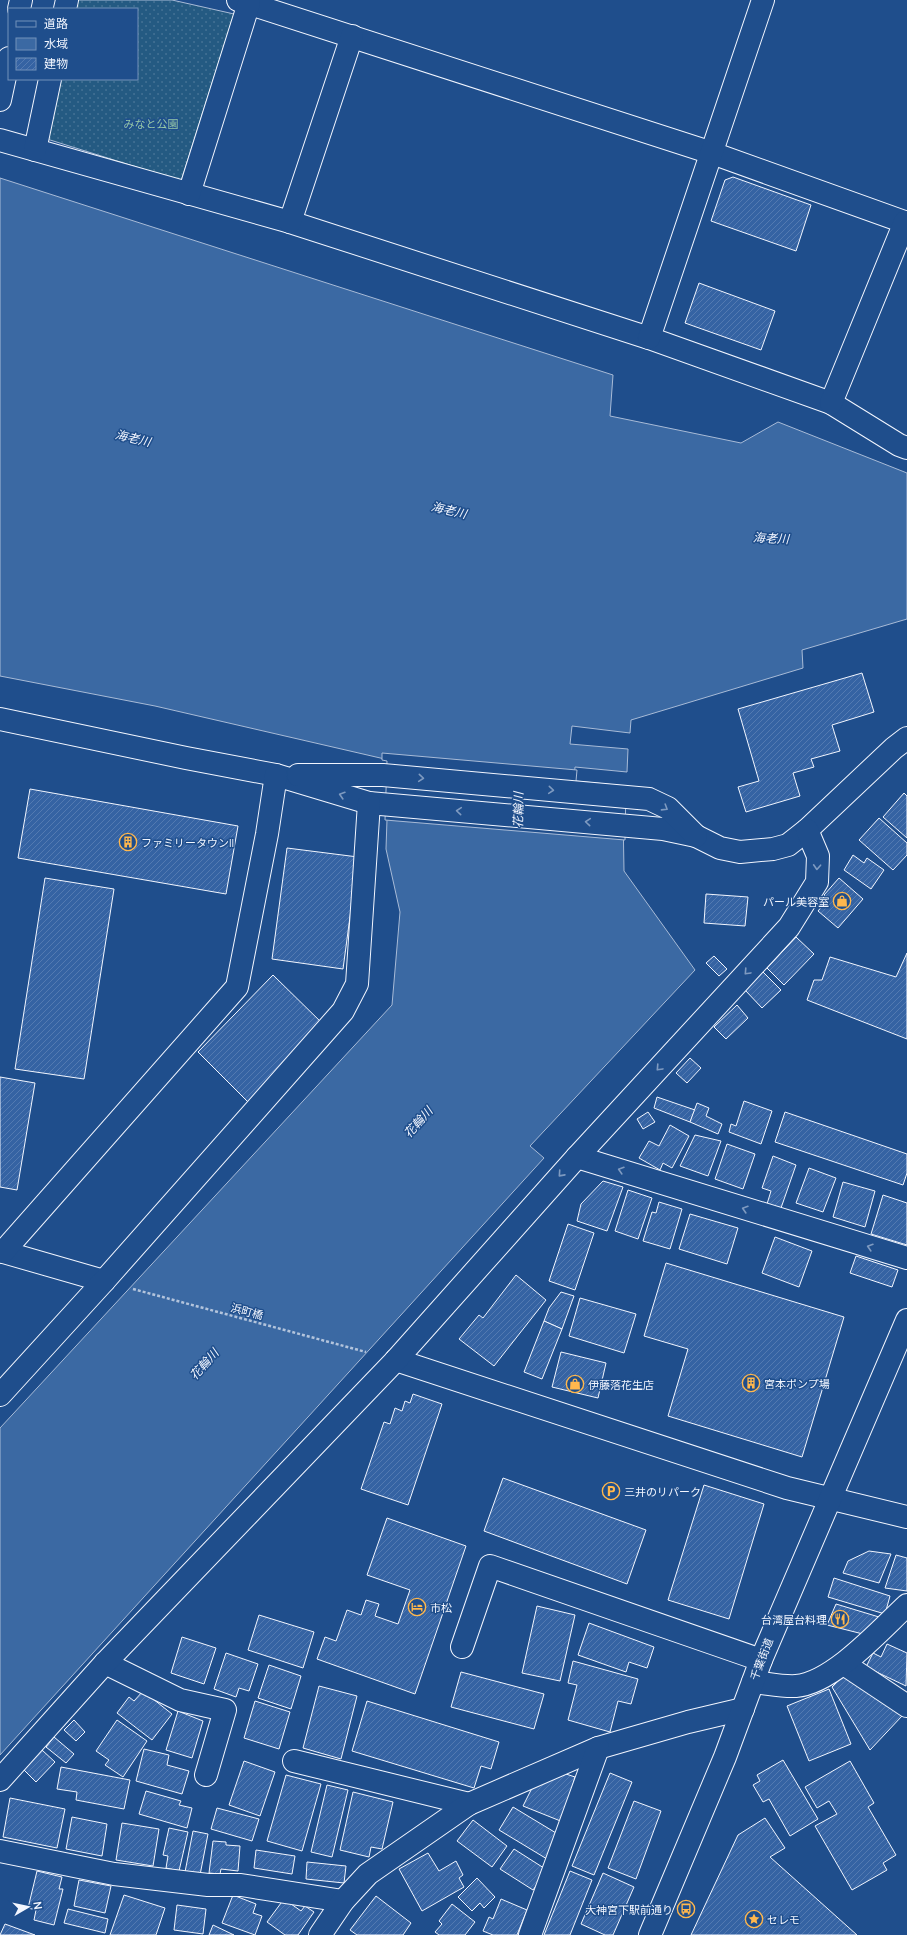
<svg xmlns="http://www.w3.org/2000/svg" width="907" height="1935" font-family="Manrope,'Noto Sans JP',sans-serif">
	<defs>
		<pattern id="grass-dots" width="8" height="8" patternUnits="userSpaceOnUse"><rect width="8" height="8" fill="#245a82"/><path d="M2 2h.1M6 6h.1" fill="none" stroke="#447295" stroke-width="1.8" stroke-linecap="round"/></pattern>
		<pattern id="building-hatch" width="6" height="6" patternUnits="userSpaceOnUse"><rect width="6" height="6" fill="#3563a3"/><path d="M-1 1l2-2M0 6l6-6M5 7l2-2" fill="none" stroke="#537ab1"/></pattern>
	</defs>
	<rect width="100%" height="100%" fill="#1f4e8c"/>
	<polygon fill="url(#grass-dots)" stroke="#a8bbd7" points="78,0 172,0 234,14 181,181 47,139 60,79 137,79 137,9 76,9"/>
	<polygon fill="#3b69a3" stroke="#a8bbd7" points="0,178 613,375 610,416 741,443 778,422 907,473 907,619 802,650 803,668 631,720 630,733 572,726 570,744 628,749 627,772 575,767 574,782 623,813 624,871 695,970 530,1146 544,1158 0,1755 0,1428 392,1005 400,912 386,849 389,760 155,706 0,676"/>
	<polygon fill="#1f4e8c" stroke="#a8bbd7" points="382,753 577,770 576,781 626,786 625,840 385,820 387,761 382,760"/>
	<g fill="url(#building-hatch)" stroke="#f2f6ff">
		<polygon points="733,177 811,205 796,251 711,221 725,180"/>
		<polygon points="699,283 775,311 761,350 685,323"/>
		<polygon points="862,673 874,712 832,725 840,751 811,759 814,767 793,773 800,796 746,812 738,787 759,781 738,709"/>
		<polygon points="30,789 238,826 226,894 18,858"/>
		<polygon points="904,793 907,796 907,838 883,817"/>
		<polygon points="879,818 907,843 907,855 893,870 859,840"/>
		<polygon points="287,848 358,857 343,969 272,959"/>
		<polygon points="853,855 864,863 867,858 884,870 871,889 844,870"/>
		<polygon points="45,878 114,889 84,1079 15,1069"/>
		<polygon points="839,878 863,899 838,928 818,911 828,899 824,895"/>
		<polygon points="706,894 748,897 745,926 704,923"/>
		<polygon points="796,937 814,954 784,985 767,968"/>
		<polygon points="907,953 907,1039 807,1000 814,980 822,980 830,957 896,977"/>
		<polygon points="714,956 727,969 719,976 706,963"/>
		<polygon points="763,972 781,990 762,1008 745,990"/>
		<polygon points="273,975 324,1025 249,1103 198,1052"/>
		<polygon points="737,1005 748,1018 726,1039 714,1027"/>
		<polygon points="690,1058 701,1068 687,1083 676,1073"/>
		<polygon points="0,1077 35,1083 17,1190 0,1187"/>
		<polygon points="657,1097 695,1110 690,1122 654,1108"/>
		<polygon points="744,1101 772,1111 761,1144 729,1132 731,1124 736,1126"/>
		<polygon points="697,1103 709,1108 706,1116 722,1124 718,1134 690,1122"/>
		<polygon points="648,1112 655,1122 643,1129 637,1119"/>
		<polygon points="785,1112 907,1154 907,1173 903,1185 775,1142"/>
		<polygon points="670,1125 689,1136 672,1168 663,1163 660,1170 639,1158 649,1141 659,1146"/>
		<polygon points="695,1135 721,1141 708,1176 680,1166"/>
		<polygon points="727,1144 755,1154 743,1189 715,1179"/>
		<polygon points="773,1156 796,1165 781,1208 767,1204 771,1191 762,1188"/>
		<polygon points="809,1168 836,1178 823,1212 796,1203"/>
		<polygon points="603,1181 623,1187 607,1231 577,1221 581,1204"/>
		<polygon points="843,1182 875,1191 865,1227 833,1217"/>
		<polygon points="628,1190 652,1198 638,1239 615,1231"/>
		<polygon points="883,1195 907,1203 907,1245 871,1234"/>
		<polygon points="659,1202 682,1209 670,1249 643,1241 652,1212 656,1213"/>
		<polygon points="690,1214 738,1228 727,1264 679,1249"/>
		<polygon points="568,1224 594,1233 575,1290 549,1281"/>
		<polygon points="775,1237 812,1251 799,1287 762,1273"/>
		<polygon points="856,1256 898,1270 892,1287 850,1273"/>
		<polygon points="666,1263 844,1317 802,1457 668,1416 688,1349 644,1336"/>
		<polygon points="516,1275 546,1300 494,1366 459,1339 479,1315 483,1318"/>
		<polygon points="561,1292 574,1296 562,1329 544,1321 549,1308"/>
		<polygon points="580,1298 636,1314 624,1353 569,1336"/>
		<polygon points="544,1321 562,1329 542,1379 524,1372"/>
		<polygon points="561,1352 606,1363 598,1398 552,1387"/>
		<polygon points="413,1394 442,1404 408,1505 361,1489 384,1422 390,1424 395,1408 402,1411 405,1401 410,1403"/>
		<polygon points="503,1478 646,1530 627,1584 484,1531"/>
		<polygon points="704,1485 764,1504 729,1619 668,1600"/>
		<polygon points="387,1518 466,1546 415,1694 317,1659 325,1637 336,1641 347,1610 361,1615 366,1600 379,1604 375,1616 398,1624 410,1590 367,1575"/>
		<polygon points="869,1551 891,1554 879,1583 843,1573 848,1561"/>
		<polygon points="896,1555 907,1558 907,1591 885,1588"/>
		<polygon points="834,1578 890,1596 885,1614 828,1597"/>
		<polygon points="836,1604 879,1617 863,1634 827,1625"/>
		<polygon points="537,1606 575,1615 560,1681 522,1673"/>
		<polygon points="259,1615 314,1632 303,1668 248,1650"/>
		<polygon points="589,1623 654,1647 647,1668 629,1662 626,1672 578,1655"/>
		<polygon points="182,1637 216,1648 204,1684 171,1673"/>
		<polygon points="887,1644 907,1653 906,1686 866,1667 873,1653 881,1657"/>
		<polygon points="226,1653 258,1664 249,1691 239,1688 236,1697 214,1689"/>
		<polygon points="573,1661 638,1679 631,1704 618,1701 610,1732 568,1720 577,1685 568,1683"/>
		<polygon points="269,1665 301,1676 291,1709 258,1698"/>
		<polygon points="461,1672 544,1694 534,1729 451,1707"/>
		<polygon points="844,1675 902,1716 870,1750 832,1687"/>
		<polygon points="319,1686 357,1696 341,1759 303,1748"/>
		<polygon points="829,1689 851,1744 809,1761 787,1706"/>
		<polygon points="143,1691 172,1714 152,1740 117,1713 129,1697 134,1701"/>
		<polygon points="255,1701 290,1712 279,1749 244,1738"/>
		<polygon points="367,1701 499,1742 491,1769 481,1766 474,1788 352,1751"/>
		<polygon points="178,1711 203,1721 192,1758 166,1750"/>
		<polygon points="74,1720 85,1732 76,1741 64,1730"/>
		<polygon points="117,1720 147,1741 123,1777 105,1765 109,1760 96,1751"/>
		<polygon points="54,1737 74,1754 66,1763 46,1747"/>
		<polygon points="144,1749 169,1755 167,1765 189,1771 182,1794 136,1781"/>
		<polygon points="42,1750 55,1762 36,1782 23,1769"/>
		<polygon points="783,1760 818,1819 790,1836 769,1799 763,1802 753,1785 760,1781 757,1775"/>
		<polygon points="244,1761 275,1772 260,1816 229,1805"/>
		<polygon points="850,1761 874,1803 868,1807 896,1855 883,1863 887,1870 852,1890 815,1826 837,1814 829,1801 817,1808 805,1787"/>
		<polygon points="61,1767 130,1780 124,1809 76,1800 77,1792 57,1789"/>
		<polygon points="610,1773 632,1782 594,1875 572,1866"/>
		<polygon points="566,1774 575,1777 563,1822 523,1806 532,1788"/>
		<polygon points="286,1775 321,1784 302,1851 267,1841"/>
		<polygon points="327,1785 348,1790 332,1857 311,1852"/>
		<polygon points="146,1791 181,1801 179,1805 192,1808 187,1828 139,1814"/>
		<polygon points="353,1792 393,1802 382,1849 371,1847 369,1857 340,1850"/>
		<polygon points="10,1798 65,1809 57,1848 3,1837"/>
		<polygon points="634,1801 661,1811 636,1879 608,1868"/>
		<polygon points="513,1807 561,1836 547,1859 499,1830"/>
		<polygon points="217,1808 259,1819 252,1841 211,1829"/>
		<polygon points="72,1817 107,1824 102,1856 66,1849"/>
		<polygon points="765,1818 785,1848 770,1857 857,1935 691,1935 738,1835"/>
		<polygon points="473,1820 507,1846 492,1867 457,1841"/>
		<polygon points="122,1823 159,1829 153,1866 116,1860"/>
		<polygon points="169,1828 188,1832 179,1871 166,1868 168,1856 163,1855"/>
		<polygon points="193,1831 208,1834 200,1875 185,1872"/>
		<polygon points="213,1841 226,1842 226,1845 240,1846 238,1871 221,1869 220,1874 209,1873"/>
		<polygon points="514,1849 547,1870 533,1890 500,1869"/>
		<polygon points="256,1850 295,1856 292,1874 254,1868"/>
		<polygon points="428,1853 439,1871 456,1861 463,1875 459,1878 464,1887 422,1911 399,1869"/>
		<polygon points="307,1862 346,1866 344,1883 306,1879"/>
		<polygon points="37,1871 62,1877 59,1889 63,1889 54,1925 34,1920 36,1910 28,1908"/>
		<polygon points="570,1871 592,1880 570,1935 544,1935"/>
		<polygon points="603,1873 634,1887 613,1935 605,1935 581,1924"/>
		<polygon points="477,1878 495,1897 484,1908 480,1903 472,1911 458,1897"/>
		<polygon points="79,1880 111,1886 105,1913 74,1906"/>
		<polygon points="124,1895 165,1908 156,1935 110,1935"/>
		<polygon points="233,1895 256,1904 253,1913 262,1916 255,1935 222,1923"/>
		<polygon points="376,1896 411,1923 403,1935 357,1935 350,1930"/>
		<polygon points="284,1899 301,1911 305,1906 314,1912 298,1935 285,1935 267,1922"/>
		<polygon points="501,1899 527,1910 517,1935 493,1935 483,1931 489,1917 493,1919"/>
		<polygon points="452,1904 475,1922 465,1935 439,1935 435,1932 442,1924 439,1921"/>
		<polygon points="177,1905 206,1909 203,1934 174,1930"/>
		<polygon points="68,1909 108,1919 105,1933 64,1923"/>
		<polygon points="5,1924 35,1935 0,1935"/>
		<polygon points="213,1925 234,1935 209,1935"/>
	</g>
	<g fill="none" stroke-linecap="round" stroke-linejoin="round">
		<defs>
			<g id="minor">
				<polyline points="238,0 712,153 907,223"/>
				<polyline points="65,9 67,0"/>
				<polyline points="0,140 290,222 649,338 831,403 899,445 907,448"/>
				<polyline points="35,150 50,79"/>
				<polyline points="189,194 249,3"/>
				<polyline points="290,222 352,36"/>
				<polyline points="649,338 763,0"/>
				<polyline points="831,403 905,222"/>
				<polyline points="0,719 186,758 276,775 369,803 663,829 696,836 720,848 740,852 773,849 788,845 807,830 894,748 907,738"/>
				<polyline points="298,775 383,775 649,799 668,808 696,836"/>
				<polyline points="577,1157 907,1258"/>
				<polyline points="0,1251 104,1281"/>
				<polyline points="3,1252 237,987 267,834 276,775"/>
				<polyline points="396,1360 787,1488 907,1517"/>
				<polyline points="0,1395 104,1281 343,1011 357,984 369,803"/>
				<polyline points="462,1647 490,1566 761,1660"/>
				<polyline points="105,1663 180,1700 225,1710 206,1775"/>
				<polyline points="844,1664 907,1706"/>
				<path d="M753,1682C766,1683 782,1687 796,1686C833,1683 880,1630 907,1605"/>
				<polyline points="294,1761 469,1804"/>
				<polyline points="0,1780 105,1663 396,1360 577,1157 789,927 817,882 818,856 807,830"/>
				<polyline points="0,1851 114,1874 208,1885 241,1885 343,1901"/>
				<polyline points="320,1935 343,1901 368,1874 469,1804 598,1748 688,1722 743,1709"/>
				<polyline points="530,1935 598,1748"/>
			</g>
			<g id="highway">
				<polyline points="19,9 21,0"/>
				<polyline points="0,100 9,58"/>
				<polyline points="650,1935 725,1757 761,1660 907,1320"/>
			</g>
		</defs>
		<use href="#minor" stroke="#f2f6ff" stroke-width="24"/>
		<use href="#highway" stroke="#f2f6ff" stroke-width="24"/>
		<polyline stroke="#b3c4dc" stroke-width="2.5" stroke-dasharray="3 2" stroke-linecap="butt" points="133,1289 366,1352"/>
		<use href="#minor" stroke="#1f4e8c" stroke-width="22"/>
		<use href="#highway" stroke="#1f4e8c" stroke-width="22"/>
	</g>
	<defs><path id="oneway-chevron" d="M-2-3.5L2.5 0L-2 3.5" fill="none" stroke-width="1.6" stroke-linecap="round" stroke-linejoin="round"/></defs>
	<g stroke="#7e9ac0">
		<use href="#oneway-chevron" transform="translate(421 778) rotate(5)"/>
		<use href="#oneway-chevron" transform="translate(551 790) rotate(5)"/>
		<use href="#oneway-chevron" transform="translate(342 795) rotate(-163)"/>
		<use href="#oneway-chevron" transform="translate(665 808) rotate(32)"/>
		<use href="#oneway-chevron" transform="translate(459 811) rotate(-175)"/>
		<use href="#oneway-chevron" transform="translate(588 822) rotate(-175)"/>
		<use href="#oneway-chevron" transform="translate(817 867) rotate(93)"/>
		<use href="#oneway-chevron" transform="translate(747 972) rotate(133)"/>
		<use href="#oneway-chevron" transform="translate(659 1068) rotate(133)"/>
		<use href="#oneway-chevron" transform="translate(621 1170) rotate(-163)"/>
		<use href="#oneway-chevron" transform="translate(561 1174) rotate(132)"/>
		<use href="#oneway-chevron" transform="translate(745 1209) rotate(-163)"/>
		<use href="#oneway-chevron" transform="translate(870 1247) rotate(-163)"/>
	</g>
	<defs>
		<symbol id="building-ring" viewBox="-11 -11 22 22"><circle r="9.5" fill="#1f4e8c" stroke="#ffb74d" stroke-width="1.5"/><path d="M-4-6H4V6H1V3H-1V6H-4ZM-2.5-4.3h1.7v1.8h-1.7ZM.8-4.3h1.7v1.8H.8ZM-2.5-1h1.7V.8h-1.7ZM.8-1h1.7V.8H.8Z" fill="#ffb74d"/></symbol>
		<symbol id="shop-ring" viewBox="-11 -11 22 22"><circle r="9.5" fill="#1f4e8c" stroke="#ffb74d" stroke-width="1.5"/><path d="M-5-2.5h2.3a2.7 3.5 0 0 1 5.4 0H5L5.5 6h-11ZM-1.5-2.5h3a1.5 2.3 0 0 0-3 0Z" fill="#ffb74d"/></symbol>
		<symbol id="parking-ring" viewBox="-11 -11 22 22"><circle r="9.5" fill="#1f4e8c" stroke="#ffb74d" stroke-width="1.5"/><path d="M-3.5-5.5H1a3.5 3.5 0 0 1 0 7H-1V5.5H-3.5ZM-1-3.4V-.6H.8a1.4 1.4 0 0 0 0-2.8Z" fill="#ffb74d"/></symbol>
		<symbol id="hotel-ring" viewBox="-11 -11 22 22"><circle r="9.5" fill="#1f4e8c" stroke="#ffb74d" stroke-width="1.5"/><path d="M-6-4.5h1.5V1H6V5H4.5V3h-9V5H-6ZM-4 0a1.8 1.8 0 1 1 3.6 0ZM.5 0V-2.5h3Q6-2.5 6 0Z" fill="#ffb74d"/></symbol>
		<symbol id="restaurant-ring" viewBox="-11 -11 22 22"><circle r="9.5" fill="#1f4e8c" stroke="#ffb74d" stroke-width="1.5"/><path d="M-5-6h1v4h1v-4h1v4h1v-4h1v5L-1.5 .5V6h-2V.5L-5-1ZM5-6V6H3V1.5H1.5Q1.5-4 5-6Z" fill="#ffb74d"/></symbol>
		<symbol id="bus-ring" viewBox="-11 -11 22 22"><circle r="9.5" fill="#1f4e8c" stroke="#ffb74d" stroke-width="1.5"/><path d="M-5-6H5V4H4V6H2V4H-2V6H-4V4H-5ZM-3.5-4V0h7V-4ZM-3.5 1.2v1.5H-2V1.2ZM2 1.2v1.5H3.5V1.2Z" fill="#ffb74d"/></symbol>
		<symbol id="sight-ring" viewBox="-11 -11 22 22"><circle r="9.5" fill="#1f4e8c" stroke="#ffb74d" stroke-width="1.5"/><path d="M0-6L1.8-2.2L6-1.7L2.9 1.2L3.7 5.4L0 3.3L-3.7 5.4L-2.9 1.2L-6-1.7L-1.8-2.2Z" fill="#ffb74d"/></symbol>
	</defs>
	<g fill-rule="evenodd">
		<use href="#building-ring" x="118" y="832" width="20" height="20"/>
		<use href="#shop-ring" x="832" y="891" width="20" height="20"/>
		<use href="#building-ring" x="741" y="1373" width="20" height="20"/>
		<use href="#shop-ring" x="565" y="1374" width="20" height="20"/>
		<use href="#parking-ring" x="601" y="1481" width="20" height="20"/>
		<use href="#hotel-ring" x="407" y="1597" width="20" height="20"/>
		<use href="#restaurant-ring" x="830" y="1609" width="20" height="20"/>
		<use href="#bus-ring" x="676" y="1899" width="20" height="20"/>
		<use href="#sight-ring" x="744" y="1909" width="20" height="20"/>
	</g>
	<g text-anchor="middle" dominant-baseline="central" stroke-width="3" stroke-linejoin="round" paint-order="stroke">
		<g font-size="11" fill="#97c8a6" stroke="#1f4e8c">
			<text x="151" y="123">みなと公園</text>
		</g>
		<g font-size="11" fill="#f2f6ff" stroke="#1f4e8c" text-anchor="start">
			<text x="141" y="842">ファミリータウンII</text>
			<text x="829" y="901" text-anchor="end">パール美容室</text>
			<text x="764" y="1383">宮本ポンプ場</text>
			<text x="588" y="1384">伊藤落花生店</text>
			<text x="624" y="1491">三井のリパーク</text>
			<text x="430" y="1607">市松</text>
			<text x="827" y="1619" text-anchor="end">台湾屋台料理</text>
			<text x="673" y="1909" text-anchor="end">大神宮下駅前通り</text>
			<text x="767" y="1919">セレモ</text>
		</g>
		<g font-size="11" fill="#f2f6ff" stroke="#1f4e8c">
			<text transform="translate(247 1311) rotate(15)">浜町橋</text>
			<text transform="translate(761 1659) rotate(-69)">千葉街道</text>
		</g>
		<g font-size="12" font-style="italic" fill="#f2f6ff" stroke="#1f4e8c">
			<text transform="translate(133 438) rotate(13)">海老川</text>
			<text transform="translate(449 510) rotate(13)">海老川</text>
			<text transform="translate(771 538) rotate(3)">海老川</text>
			<text transform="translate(518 810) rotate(-89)">花輪川</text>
			<text transform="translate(418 1122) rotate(-48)">花輪川</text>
			<text transform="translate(204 1364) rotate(-48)">花輪川</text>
		</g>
	</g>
	<rect x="8" y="8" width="130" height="72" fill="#1f4e8c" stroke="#7391ba"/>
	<rect x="16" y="21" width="20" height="6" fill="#1f4e8c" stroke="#7391ba"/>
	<text x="44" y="28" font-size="12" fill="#f2f6ff">道路</text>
	<rect x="16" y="38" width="20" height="12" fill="#3b69a3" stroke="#7391ba"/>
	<text x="44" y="48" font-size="12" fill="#f2f6ff">水域</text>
	<rect x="16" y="58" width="20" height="12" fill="url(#building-hatch)" stroke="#7391ba"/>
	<text x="44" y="68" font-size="12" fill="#f2f6ff">建物</text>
	<g transform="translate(28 1907) rotate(81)" stroke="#1f4e8c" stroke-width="3" paint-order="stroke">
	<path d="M0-3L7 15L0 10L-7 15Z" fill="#f2f6ff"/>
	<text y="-6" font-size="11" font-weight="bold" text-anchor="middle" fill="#f2f6ff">N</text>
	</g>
</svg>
